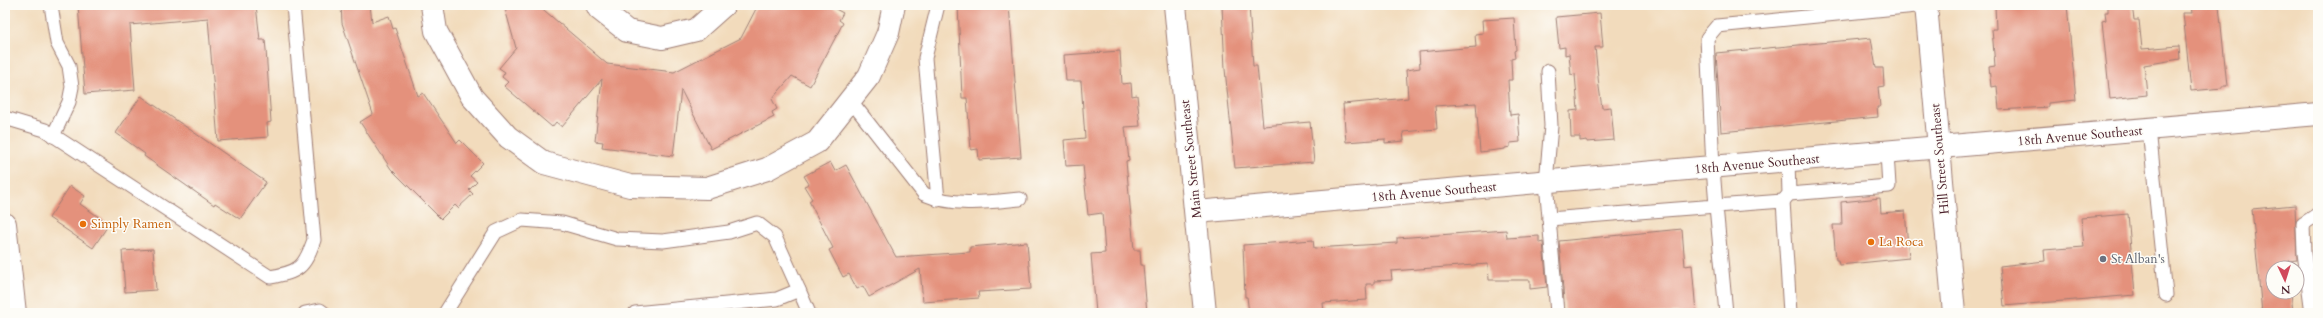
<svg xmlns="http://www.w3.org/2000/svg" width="2323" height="318" font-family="Cardo,serif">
	<rect width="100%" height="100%" fill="#fdfcf7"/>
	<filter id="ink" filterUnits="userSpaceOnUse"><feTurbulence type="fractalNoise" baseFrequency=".025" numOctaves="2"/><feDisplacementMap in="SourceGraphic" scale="8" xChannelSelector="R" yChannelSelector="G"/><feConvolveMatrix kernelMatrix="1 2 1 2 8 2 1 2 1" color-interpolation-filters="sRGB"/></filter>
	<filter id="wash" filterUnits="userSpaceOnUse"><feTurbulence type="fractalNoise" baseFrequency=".012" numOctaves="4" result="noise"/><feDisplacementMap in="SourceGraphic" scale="16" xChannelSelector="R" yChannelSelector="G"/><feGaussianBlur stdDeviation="0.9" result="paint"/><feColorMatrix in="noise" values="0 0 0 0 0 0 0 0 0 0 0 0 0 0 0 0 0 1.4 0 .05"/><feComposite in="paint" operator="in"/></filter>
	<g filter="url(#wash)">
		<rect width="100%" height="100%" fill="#f2dbbc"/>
		<g id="blocks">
			<g fill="#e4917c">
				<polygon points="78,5 256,5 260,40 265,40 266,50 271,122 267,123 268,137 218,141 208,18 130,25 135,90 85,94"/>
				<polygon points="341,5 370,5 372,22 389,16 393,29 395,28 418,96 423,93 457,143 460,140 483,163 470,176 477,182 469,190 473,194 458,208 455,205 441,219 391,169 360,122 373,114 342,23"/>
				<polygon points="504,5 538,5 607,64 674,72 741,38 758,5 828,5 843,13 839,20 843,23 810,86 792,76 772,99 777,109 772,112 774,117 711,149 681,90 673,156 602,147 603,142 595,141 602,79 562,127 556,122 552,127 504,86 508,82 502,77 505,72 499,68 516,48"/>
				<polygon points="958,5 1009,5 1021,157 979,160 978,149 971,150 967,98 962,98"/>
				<polygon points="1249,5 1253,66 1257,66 1263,126 1310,122 1314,162 1235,168 1225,69 1222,6"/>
				<polygon points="1995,5 2067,5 2076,100 2048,103 2048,107 1999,110 1997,86 1991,87 1989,67 1995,66 1992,29 1996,29"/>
				<polygon points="2108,5 2132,5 2134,20 2139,20 2142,49 2179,46 2180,59 2144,65 2147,95 2110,99 2102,21 2106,20 2105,12 2108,12"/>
				<polygon points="2191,5 2219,5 2227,86 2222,86 2222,88 2191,91 2183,13 2192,13"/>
				<polygon points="1600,13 1603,47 1595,47 1599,87 1602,108 1611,107 1614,140 1587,142 1587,140 1580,141 1580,137 1571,137 1570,111 1578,110 1575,74 1571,75 1569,54 1565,55 1565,47 1559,48 1556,17"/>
				<polygon points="1514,18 1516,50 1514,51 1515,58 1511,59 1512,80 1508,80 1510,115 1518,114 1520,142 1510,143 1510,147 1505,148 1505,149 1480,152 1476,103 1435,106 1437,129 1403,132 1404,141 1385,143 1385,139 1346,142 1343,104 1408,98 1406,70 1420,68 1419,52 1476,47 1475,34 1483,33 1482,20"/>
				<polygon points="1871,38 1876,68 1883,68 1884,86 1878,87 1880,107 1877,107 1878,117 1721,132 1716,53"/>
				<polygon points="1120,51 1122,84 1131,83 1132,96 1137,95 1140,126 1125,127 1129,160 1126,161 1134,250 1140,250 1141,265 1143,265 1147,313 1096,313 1091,254 1105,253 1102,213 1088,215 1083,165 1066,166 1064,140 1085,138 1081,81 1066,81 1064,55"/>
				<polygon points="141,96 266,182 240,219 215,203 214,205 144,156 145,154 116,133"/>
				<polygon points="830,162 835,171 846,165 896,257 970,252 970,247 1027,242 1031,289 978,292 979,298 923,302 920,269 869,297 863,286 857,289 849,274 843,277 829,250 833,248 809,201 812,199 804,186 809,184 804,176"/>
				<polygon points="70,186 85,196 80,204 109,224 93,248 49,218"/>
				<polygon points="1880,198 1881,213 1905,211 1909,258 1839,265 1838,260 1836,260 1833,225 1842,225 1841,202"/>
				<polygon points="2295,205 2297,260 2288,261 2289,268 2273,268 2273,292 2291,292 2293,313 2262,313 2252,209"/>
				<polygon points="2128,214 2135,295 2004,306 2000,266 2045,261 2044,250 2084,247 2081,218"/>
				<polygon points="1682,229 1685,266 1692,265 1696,313 1565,313 1559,241"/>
				<polygon points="1506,230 1507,238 1539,236 1539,243 1543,242 1547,287 1530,289 1530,280 1489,280 1488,264 1391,271 1392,280 1374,281 1374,284 1366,284 1367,300 1323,303 1324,313 1249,313 1247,297 1245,297 1243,245 1313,240 1314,248 1397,243 1397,238"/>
				<polygon points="153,249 156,290 125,292 122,251"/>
			</g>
		</g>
	</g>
	<g filter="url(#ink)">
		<use href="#blocks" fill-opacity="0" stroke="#9e7d74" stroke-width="1"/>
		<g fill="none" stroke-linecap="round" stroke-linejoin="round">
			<defs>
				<g id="service">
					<polyline points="51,5 57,43 69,66 72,87 69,102 53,136"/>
					<polyline points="1548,71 1551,126 1546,182 1557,313"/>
					<path d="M851,101L924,194C954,207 989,202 1020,199"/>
					<path d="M5,118L45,130L270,277C299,272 304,268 314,240L293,5"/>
					<polyline points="2149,129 2166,295"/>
					<polyline points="1789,194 1889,186 1887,153"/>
					<polyline points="938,200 925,58 938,5"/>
					<polyline points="1784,200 1789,194 1788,161"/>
					<polyline points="1549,219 1716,206 1713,168 1707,38 1717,26 1926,5"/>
					<polyline points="799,290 809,313"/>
					<polyline points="305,313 320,310 324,313"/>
					<polyline points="445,313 496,232 522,220 562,223 617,239 663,241 729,232 757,223 775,237 799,290 777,299 635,313"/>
					<polyline points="1726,313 1716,206 1783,201 1790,313"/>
					<polyline points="2312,313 2304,253 2303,224 2318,214"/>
				</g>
				<g id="minor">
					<polyline points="432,5 436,31 472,97 508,137 544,163 630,186 707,188 767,169 817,142 869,76 888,33 894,5"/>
					<polyline points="597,5 599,9 627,31 662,38 696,30 724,5"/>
					<polyline points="1175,5 1205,313"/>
					<polyline points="1196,212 2318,114"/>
				</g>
				<polyline id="tertiary" points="1926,5 1954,313"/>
				<polyline id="secondary" points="5,224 15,313"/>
			</defs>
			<use href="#service" stroke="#9e7d74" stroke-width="15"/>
			<use href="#minor" stroke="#9e7d74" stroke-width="24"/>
			<use href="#tertiary" stroke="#9e7d74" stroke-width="24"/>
			<use href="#secondary" stroke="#9e7d74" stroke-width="24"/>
			<use href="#service" stroke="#fff" stroke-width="13"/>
			<use href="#minor" stroke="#fff" stroke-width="22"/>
			<use href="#tertiary" stroke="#fff" stroke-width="22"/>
			<use href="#secondary" stroke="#fff" stroke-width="22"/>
		</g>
	</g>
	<g fill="#e8710a" stroke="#fdfcf7" stroke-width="1.5">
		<circle cx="83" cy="224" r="4"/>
		<circle cx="1871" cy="242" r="4"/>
	</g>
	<circle fill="#6b7280" stroke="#fdfcf7" stroke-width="1.5" cx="2103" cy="259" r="4"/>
	<g text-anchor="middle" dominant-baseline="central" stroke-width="3" stroke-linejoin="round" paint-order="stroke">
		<g font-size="13" fill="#4a1f2b" stroke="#fdfcf7">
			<text transform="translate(2080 136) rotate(-5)">18th Avenue Southeast</text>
			<text transform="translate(1191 159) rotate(-96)">Main Street Southeast</text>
			<text transform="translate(1940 159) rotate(-95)">Hill Street Southeast</text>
			<text transform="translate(1757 164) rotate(-5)">18th Avenue Southeast</text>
			<text transform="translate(1434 192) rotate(-5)">18th Avenue Southeast</text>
		</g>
		<g font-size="13" fill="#c56008" stroke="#fdfcf7" text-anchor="start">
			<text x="91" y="224">Simply Ramen</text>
			<text x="1879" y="242">La Roca</text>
		</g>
		<g font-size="13" fill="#5b616d" stroke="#fdfcf7" text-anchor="start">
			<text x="2111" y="259">St Alban's</text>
		</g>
	</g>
	<rect width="2323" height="318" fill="none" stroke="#fdfcf7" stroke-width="20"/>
	<g transform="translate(2285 280) rotate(176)"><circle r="19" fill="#fdfcf7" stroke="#b5a4a5"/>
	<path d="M0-3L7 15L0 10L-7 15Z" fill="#d1495b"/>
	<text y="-6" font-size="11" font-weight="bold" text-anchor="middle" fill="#4a1f2b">N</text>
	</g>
</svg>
